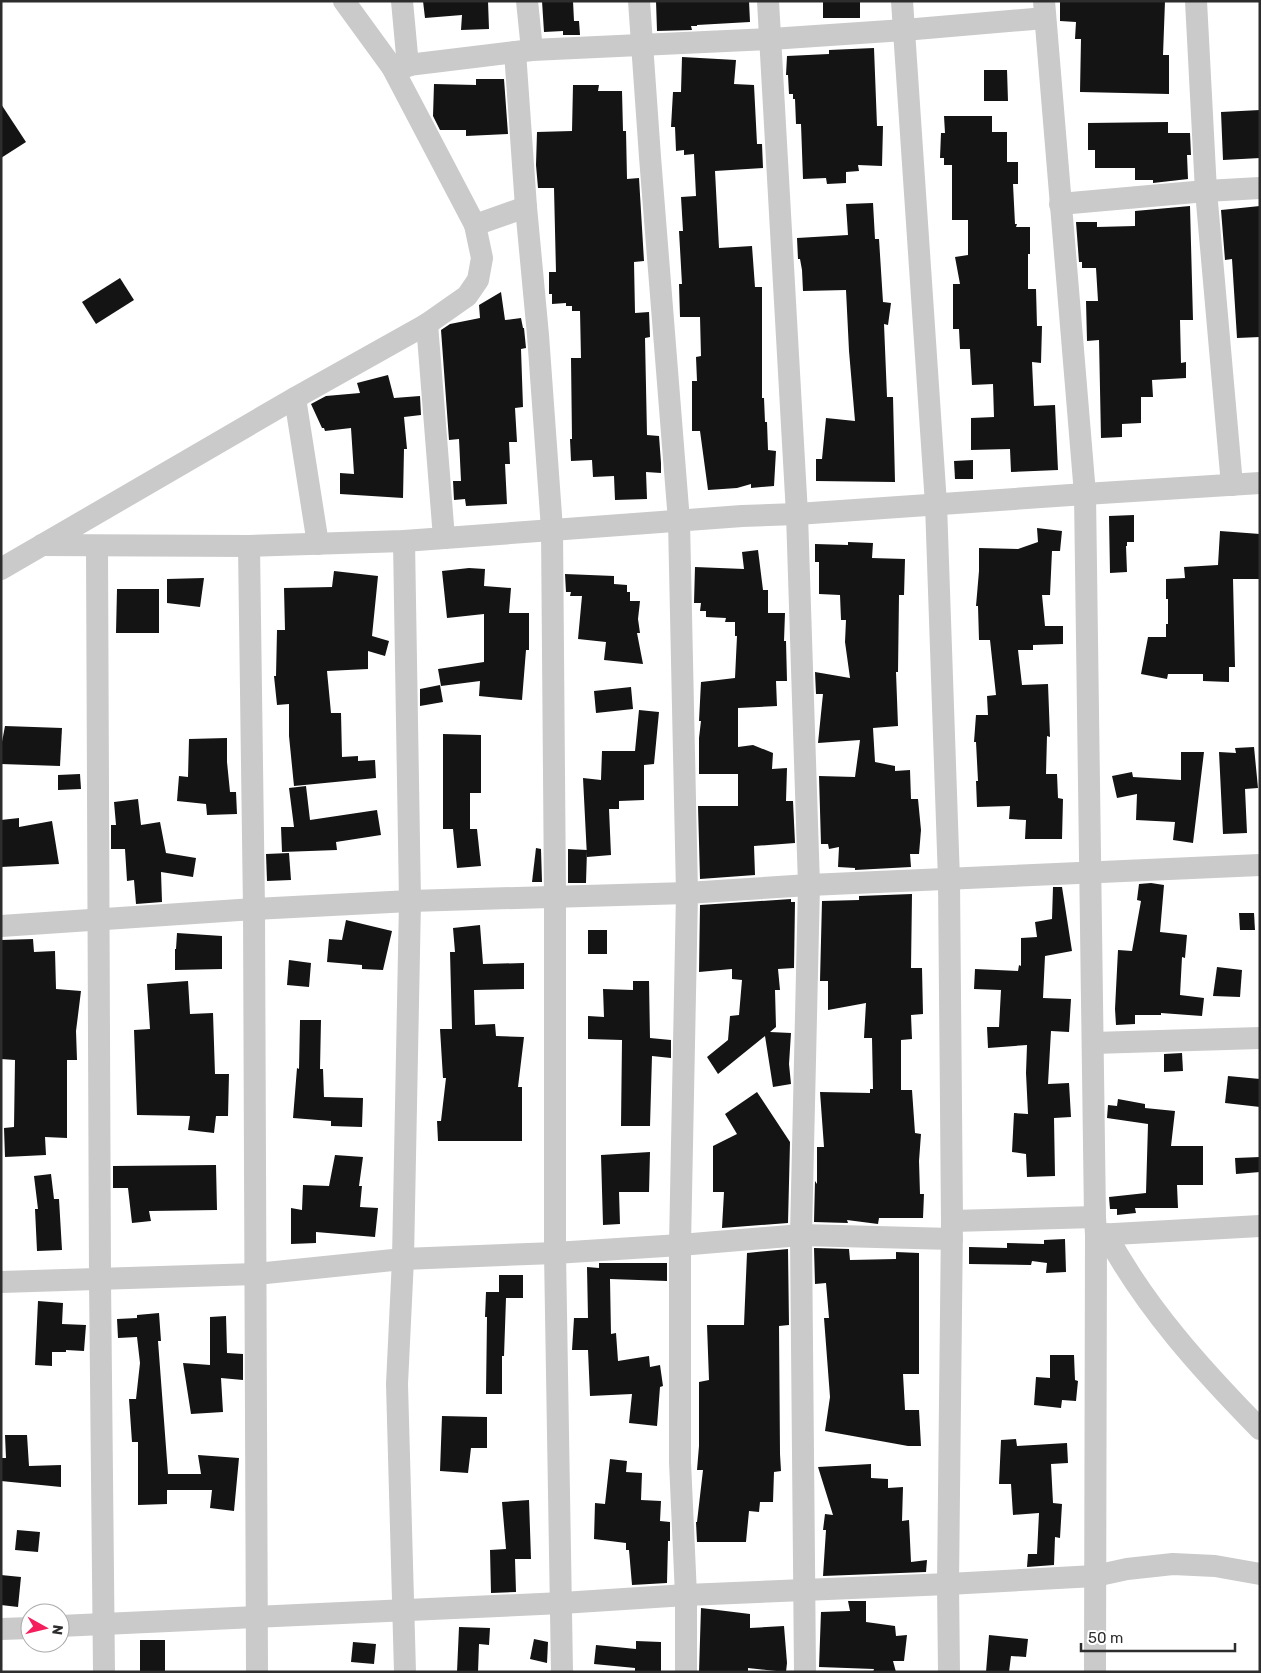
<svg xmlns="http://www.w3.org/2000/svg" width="1261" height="1673" font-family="Rubik,sans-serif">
	<rect width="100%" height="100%" fill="#fff"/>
	<g fill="#141414">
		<polygon points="423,1 488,1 489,29 461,30 462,15 425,18"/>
		<polygon points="542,1 573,1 574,21 579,21 580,35 563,35 563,31 544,32"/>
		<polygon points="656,1 749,1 750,22 697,25 697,26 691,26 692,30 657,31"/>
		<rect x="823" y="1" width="37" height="17"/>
		<polygon points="1060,1 1165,1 1163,55 1169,55 1169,94 1080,92 1081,39 1075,39 1076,22 1060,21"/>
		<polygon points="874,48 877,126 883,126 882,166 858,165 859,171 846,172 846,183 827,184 826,178 803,179 801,124 796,124 795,99 793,99 793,94 789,94 788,75 786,75 787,56 829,54 829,50"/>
		<polygon points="682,57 736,60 734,84 754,85 757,144 762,144 763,168 715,171 719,248 752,246 755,287 762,287 762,398 764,398 765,422 767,422 768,450 776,451 774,486 751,488 751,484 737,488 708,490 700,431 692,431 692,381 697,381 696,357 701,356 700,317 680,317 679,284 682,284 679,231 683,231 681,197 696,196 694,154 684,155 684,150 676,151 675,127 671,127 673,92 681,92"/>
		<polygon points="984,70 1007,70 1008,101 984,101"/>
		<polygon points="476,79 504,79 508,134 466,136 466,130 440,130 433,116 434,84 476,85"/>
		<polygon points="573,85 599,85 598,91 622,91 623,131 626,131 627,179 639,178 644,261 634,262 635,313 649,312 650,337 645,338 647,435 659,436 661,463 661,473 646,472 647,499 615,500 614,476 593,477 592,460 571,461 570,439 572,439 571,358 581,358 580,311 572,311 572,306 566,306 566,303 552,304 552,294 549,294 549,272 556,272 554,188 538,188 536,165 537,132 572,131"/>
		<polygon points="1,104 26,142 1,158"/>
		<polygon points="1260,110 1260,158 1223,160 1221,112"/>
		<polygon points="944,116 992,116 992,132 1007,132 1007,162 1018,162 1018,184 1013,184 1015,224 1017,224 1016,227 1030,227 1030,254 1028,254 1028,289 1036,289 1037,326 1042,326 1041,363 1032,362 1034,406 1055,405 1058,470 1011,472 1010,449 971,450 971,418 994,417 993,384 972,385 970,349 960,349 959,329 953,329 953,284 960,284 955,257 968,255 968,220 952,220 952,165 944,165 944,158 940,158 941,133 945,133"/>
		<polygon points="1168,122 1168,133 1190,133 1191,155 1187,155 1188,179 1153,183 1153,180 1135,180 1135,168 1095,168 1095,150 1088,150 1088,123"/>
		<polygon points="873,203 875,239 879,239 883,302 891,303 888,325 884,324 887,397 893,397 895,482 816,481 816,459 822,459 826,418 855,421 849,351 846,290 803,291 802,270 800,259 798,259 797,238 848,235 846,204"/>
		<polygon points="1190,206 1193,320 1180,320 1181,363 1186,362 1186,378 1152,380 1153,397 1141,397 1141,423 1122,424 1122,437 1101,438 1099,340 1087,341 1086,301 1098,301 1096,268 1082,268 1082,262 1079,262 1076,222 1097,222 1097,227 1135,226 1135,211"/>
		<polygon points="1260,206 1260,337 1237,338 1232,259 1225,260 1221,210"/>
		<polygon points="120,278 134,300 96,324 82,302"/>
		<polygon points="501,292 505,320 521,318 523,328 524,328 526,348 521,349 523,407 515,408 517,442 509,442 510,464 505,464 507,504 466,506 465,499 454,500 453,481 461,481 459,439 449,440 441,330 450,324 480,318 479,305"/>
		<polygon points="388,375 394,398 420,396 421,415 404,417 407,449 404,449 403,498 340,494 340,473 354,474 351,428 325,431 324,428 322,428 311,404 326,396 360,393 357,383"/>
		<polygon points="973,460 973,479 955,479 954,461"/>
		<polygon points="1134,515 1134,542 1127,542 1127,546 1126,546 1127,572 1110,573 1109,516"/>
		<polygon points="1037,528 1062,531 1060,551 1052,551 1050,595 1042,595 1045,626 1063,626 1063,644 1033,645 1033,650 1018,650 1022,685 1048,684 1050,737 1047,736 1046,774 1057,774 1058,798 1063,799 1062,839 1025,839 1026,820 1009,819 1010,806 977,807 976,781 978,781 976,742 974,742 976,715 988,715 987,696 996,695 990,640 979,640 978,606 976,606 979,571 979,548 1018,549 1038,542"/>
		<polygon points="1220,531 1260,534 1259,579 1233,579 1235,667 1229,667 1229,682 1203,681 1203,674 1168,674 1167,679 1141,674 1148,637 1166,637 1166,624 1168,624 1168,599 1166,599 1166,579 1185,578 1184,567 1218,565"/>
		<polygon points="848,542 873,543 872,558 905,559 904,595 899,595 898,672 896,672 898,726 873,728 875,762 895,766 895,771 910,770 911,799 918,799 921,830 919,854 910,854 911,867 855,870 855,868 838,867 839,847 829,849 828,844 821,844 819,776 855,777 860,740 818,743 823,694 816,694 815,672 850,678 845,642 846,620 841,620 840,595 819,594 819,562 815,562 815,544 848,545"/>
		<polygon points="758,550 763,590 768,590 768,613 785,613 784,641 786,641 787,681 776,681 777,706 738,708 738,747 753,745 773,753 772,769 787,768 786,801 793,801 795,843 754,846 755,875 700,879 698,806 738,806 738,774 699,774 699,738 701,721 699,721 701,682 735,678 737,636 735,636 735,622 725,622 726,618 706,617 706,611 700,611 701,603 694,603 695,567 744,569 742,552"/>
		<polygon points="469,568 485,569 484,586 511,588 509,613 529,613 529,650 526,650 522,700 479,696 480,681 441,686 438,669 484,662 484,614 447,618 442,571"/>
		<polygon points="334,571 378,576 372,636 389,641 385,656 368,651 368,669 327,671 331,713 341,713 342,757 358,756 358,761 375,760 376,778 294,786 289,736 289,704 277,705 274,676 276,676 277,630 285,630 284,588 332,587"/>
		<polygon points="565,574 614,576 614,584 627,585 627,592 630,592 630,601 640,601 638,619 640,633 637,633 643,664 604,660 606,642 578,639 582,596 570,596 571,592 566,592"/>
		<polygon points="204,578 200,607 167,603 167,579"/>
		<polygon points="117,589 159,589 159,633 116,633"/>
		<polygon points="440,685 443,702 420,706 420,689"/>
		<polygon points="631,687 633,709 596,713 594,691"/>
		<polygon points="639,710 659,712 654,764 644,765 644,800 619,801 619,809 609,809 611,855 587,857 583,778 601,780 602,751 635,751"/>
		<polygon points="5,726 62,728 60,766 1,764 1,747"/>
		<polygon points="443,734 481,735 481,793 470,793 470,829 477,829 481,866 457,868 453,829 443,829"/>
		<polygon points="227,738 227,762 230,792 236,792 237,814 207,815 206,804 177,801 179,776 188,777 189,739"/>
		<polygon points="1254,747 1258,788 1245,789 1247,833 1223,834 1219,752 1236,753 1235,748"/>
		<polygon points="1181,752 1204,752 1193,843 1173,840 1175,822 1136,820 1137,794 1117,798 1112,776 1132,772 1133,777 1181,780"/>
		<polygon points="80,774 81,789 58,790 58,775"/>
		<polygon points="306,786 310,820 377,810 381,835 336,842 337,850 282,852 281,827 294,827 289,788"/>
		<polygon points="138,799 141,825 160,822 166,853 196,858 193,877 161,872 162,902 136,904 134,880 127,881 125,849 111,849 111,825 116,825 114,802"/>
		<polygon points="19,818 19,827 52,821 59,864 1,867 1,820"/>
		<polygon points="536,848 541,849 542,882 532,882"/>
		<polygon points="568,849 587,850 586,883 568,883"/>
		<polygon points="289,853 291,880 267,881 266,854"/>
		<polygon points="1151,883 1164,885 1160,932 1187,935 1185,958 1182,957 1180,995 1204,998 1202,1016 1161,1013 1161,1015 1135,1015 1135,1024 1116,1025 1115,1009 1118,950 1132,951 1141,901 1137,900 1139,884"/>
		<polygon points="1053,887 1062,887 1072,951 1045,956 1043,998 1071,999 1069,1032 1051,1031 1048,1084 1069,1083 1071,1117 1054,1118 1055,1176 1027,1177 1026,1154 1012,1152 1014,1113 1028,1114 1026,1073 1027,1045 988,1048 987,1027 999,1027 1001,990 974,989 975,969 1018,971 1019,965 1021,966 1021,938 1037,937 1035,922 1052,919"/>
		<polygon points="912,894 911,968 922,968 923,1014 911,1015 912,1039 901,1040 901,1090 912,1090 915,1133 921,1134 919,1161 920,1194 924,1194 923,1218 879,1218 878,1224 847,1220 848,1223 814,1222 815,1181 817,1184 817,1147 824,1147 820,1092 870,1093 870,1089 873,1089 872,1038 864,1038 866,1003 828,1010 828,981 820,981 822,901 859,900 859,896"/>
		<polygon points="791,899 791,902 795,902 794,968 778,969 780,990 775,990 776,1027 770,1032 791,1033 789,1064 791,1084 773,1087 765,1036 718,1074 707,1057 728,1040 730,1016 739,1015 742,980 732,979 732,969 699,972 700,905"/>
		<polygon points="1239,913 1254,913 1255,930 1240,930"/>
		<polygon points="346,920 392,931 383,970 362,969 362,965 327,962 329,939 342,940"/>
		<polygon points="480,925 483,964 524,963 524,989 474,990 475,1025 495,1024 496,1036 524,1037 518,1087 522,1087 522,1141 438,1141 437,1121 441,1121 446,1078 443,1078 440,1029 452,1029 450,952 455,952 453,928"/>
		<rect x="588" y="930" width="19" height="24"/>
		<polygon points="177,933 222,936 222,969 175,970 175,949 176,949"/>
		<polygon points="33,939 34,952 55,951 56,989 81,991 76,1031 77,1060 67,1060 67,1138 45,1137 46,1155 5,1157 4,1128 14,1127 15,1060 1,1059 1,940"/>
		<polygon points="289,960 311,963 309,987 287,985"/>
		<polygon points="1217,967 1242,970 1240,997 1213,996"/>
		<polygon points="188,981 190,1014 213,1013 215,1074 229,1074 228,1116 216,1116 214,1133 188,1130 190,1116 137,1115 134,1030 150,1029 147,984"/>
		<polygon points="633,981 649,981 650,1038 671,1040 671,1058 652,1056 650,1126 621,1126 622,1040 588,1039 588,1016 604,1017 603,989 633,990"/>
		<polygon points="300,1020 321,1020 320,1069 323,1069 324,1097 363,1098 362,1127 331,1126 331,1121 293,1118 297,1068 299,1069"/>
		<polygon points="1182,1053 1183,1071 1164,1072 1164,1054"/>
		<polygon points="1228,1076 1260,1079 1260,1107 1225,1103"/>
		<polygon points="757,1092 790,1142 788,1223 722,1228 724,1192 713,1192 713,1146 737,1134 725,1114"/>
		<polygon points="1118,1099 1145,1104 1145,1108 1175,1111 1171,1146 1203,1146 1203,1185 1177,1185 1178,1208 1135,1208 1136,1213 1117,1215 1117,1209 1110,1209 1109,1197 1146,1193 1148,1124 1107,1118 1108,1105 1117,1106"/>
		<polygon points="650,1152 649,1192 619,1192 620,1224 603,1225 601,1155"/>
		<polygon points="335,1155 363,1157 359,1186 362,1186 360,1207 378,1208 375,1237 316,1232 316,1243 291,1244 291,1208 302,1210 303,1185 329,1186"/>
		<polygon points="1260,1157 1260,1172 1236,1174 1235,1158"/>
		<polygon points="216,1165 217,1210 149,1211 151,1221 132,1223 128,1188 113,1188 113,1166"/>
		<polygon points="51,1174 54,1199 59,1199 62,1250 37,1251 35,1209 38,1209 34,1176"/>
		<polygon points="1065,1239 1066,1272 1046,1273 1047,1263 1032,1261 1031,1265 969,1264 969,1247 1007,1248 1007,1243 1044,1244 1044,1240"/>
		<polygon points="814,1248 849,1249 850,1260 896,1259 896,1252 919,1253 919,1374 903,1374 905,1410 919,1410 921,1446 908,1446 825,1431 830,1397 824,1318 829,1318 826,1283 815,1284"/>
		<polygon points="788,1249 789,1325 779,1326 780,1454 781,1471 774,1472 773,1502 760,1502 759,1512 749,1511 746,1542 697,1542 696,1522 697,1522 703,1470 697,1470 699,1446 699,1382 709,1380 707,1325 744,1325 747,1253"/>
		<polygon points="599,1263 667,1263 667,1281 610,1279 611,1334 616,1333 618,1361 649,1356 650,1367 660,1365 663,1386 660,1387 657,1426 629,1423 632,1394 590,1396 588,1350 572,1350 574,1318 588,1318 587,1267 599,1268"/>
		<polygon points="499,1275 523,1275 523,1298 506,1298 504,1356 502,1356 502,1394 486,1394 487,1317 485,1317 486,1292 499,1292"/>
		<polygon points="38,1301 63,1303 62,1324 86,1325 84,1351 66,1350 66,1352 52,1352 52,1366 35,1365"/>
		<polygon points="159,1313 161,1341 158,1341 168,1474 201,1474 198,1455 239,1458 234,1511 210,1508 212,1490 167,1490 167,1504 138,1505 138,1442 132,1442 129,1399 136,1399 140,1363 137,1337 118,1338 117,1319 137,1318 137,1315"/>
		<polygon points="226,1316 227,1353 243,1354 243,1380 221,1378 223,1412 191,1414 183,1363 210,1365 210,1317"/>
		<polygon points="1050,1355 1074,1355 1075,1380 1078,1381 1076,1401 1062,1400 1061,1408 1034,1405 1036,1377 1050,1378"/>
		<polygon points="442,1416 487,1417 487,1448 471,1448 468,1473 440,1471"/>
		<polygon points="5,1435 27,1435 29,1466 61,1465 61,1487 1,1481 1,1458 6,1458"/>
		<polygon points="1016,1439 1017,1446 1067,1443 1068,1463 1051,1464 1053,1503 1062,1504 1060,1538 1055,1537 1054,1565 1027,1567 1028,1554 1037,1554 1039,1513 1013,1515 1011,1484 999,1484 1001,1440"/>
		<polygon points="610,1459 627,1461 626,1472 642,1473 641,1500 661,1501 660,1521 670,1522 670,1541 668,1541 667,1583 632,1585 629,1550 626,1550 626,1543 594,1539 595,1503 605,1504"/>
		<polygon points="871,1464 871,1478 888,1479 888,1488 903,1487 902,1521 909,1520 911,1562 927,1560 926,1572 823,1576 826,1530 823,1530 825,1514 833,1515 818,1467"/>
		<polygon points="529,1500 531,1559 515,1559 516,1592 491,1593 490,1550 506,1549 502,1502"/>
		<polygon points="17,1530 40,1532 38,1552 15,1550"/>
		<polygon points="1,1575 21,1577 18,1607 1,1605"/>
		<polygon points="848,1601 866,1601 866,1622 895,1626 896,1636 907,1635 904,1661 893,1661 896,1672 873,1672 874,1669 819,1667 821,1612 850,1611"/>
		<polygon points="701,1608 750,1614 750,1628 784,1626 787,1663 786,1672 748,1668 748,1672 699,1672"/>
		<polygon points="459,1627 490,1628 489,1645 479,1644 478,1672 457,1672"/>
		<polygon points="989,1635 1028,1639 1026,1657 1011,1656 1009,1672 986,1672"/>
		<polygon points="534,1639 548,1642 547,1663 530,1659"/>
		<rect x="140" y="1640" width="25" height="32"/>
		<polygon points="636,1641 661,1642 661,1672 635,1671 635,1668 594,1664 596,1645 636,1649"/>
		<polygon points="353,1642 376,1644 374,1664 351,1662"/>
	</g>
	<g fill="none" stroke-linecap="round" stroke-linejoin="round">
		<g stroke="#cacaca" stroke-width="22">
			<polyline points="402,1 408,66"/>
			<polyline points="527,1 532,50"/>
			<polyline points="639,1 650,157 679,521 687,893 680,1245 680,1462 686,1595 686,1672"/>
			<polyline points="768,1 797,514 809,885 801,1235 805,1672"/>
			<polyline points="902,1 936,504 949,880 952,1221 948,1584 949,1672"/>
			<polyline points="1044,1 1085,494 1095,1217 1096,1235 1095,1672"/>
			<polyline points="1196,1 1206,191 1232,485"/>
			<polyline points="515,52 526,207 538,335 552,529 555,896 555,1253 562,1672"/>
			<polyline points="392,67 532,50 771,39 904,30 1045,18"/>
			<polyline points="1060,204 1206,191 1260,188"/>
			<polyline points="475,225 526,207"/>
			<polyline points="427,324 444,538"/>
			<polyline points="295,398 318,544"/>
			<polyline points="404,541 410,901 403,1259 397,1384 405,1672"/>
			<polyline points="42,545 249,546 404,541 742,516 797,514 1085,494 1260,483"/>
			<polyline points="97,546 100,1280 104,1672"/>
			<polyline points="249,546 254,909 257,1672"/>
			<polyline points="1,569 295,398 427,324 467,296 478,280 482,258 475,225 392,67 344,1"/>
			<polyline points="1,926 254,909 410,901 687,893 809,885 1260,865"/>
			<polyline points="1093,1043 1260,1038"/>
			<polyline points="952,1221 1095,1217"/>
			<path d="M1106,1234C1145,1307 1202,1370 1260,1429"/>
			<polyline points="1096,1235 1260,1226"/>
			<polyline points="1,1282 256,1274 403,1259 555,1253 680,1245 801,1235 952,1239"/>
			<polyline points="60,1626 562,1603 686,1595 948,1584 1095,1576 1127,1569 1173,1564 1215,1566 1260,1574"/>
			<polyline points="1,1629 30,1628"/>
		</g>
	</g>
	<rect width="1261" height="1673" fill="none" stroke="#2d2d2d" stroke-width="5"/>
	<g transform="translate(45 1628) rotate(98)"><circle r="24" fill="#ffffff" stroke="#ababab"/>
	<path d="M0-4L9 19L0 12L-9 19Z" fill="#f51e5d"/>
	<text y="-8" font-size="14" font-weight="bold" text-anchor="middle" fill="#2d2d2d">N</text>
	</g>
	<path d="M1081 1643v8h154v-8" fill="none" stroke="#2d2d2d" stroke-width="2.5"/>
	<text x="1088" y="1643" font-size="15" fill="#2d2d2d" stroke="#ffffff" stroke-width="4" paint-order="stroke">50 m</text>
</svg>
